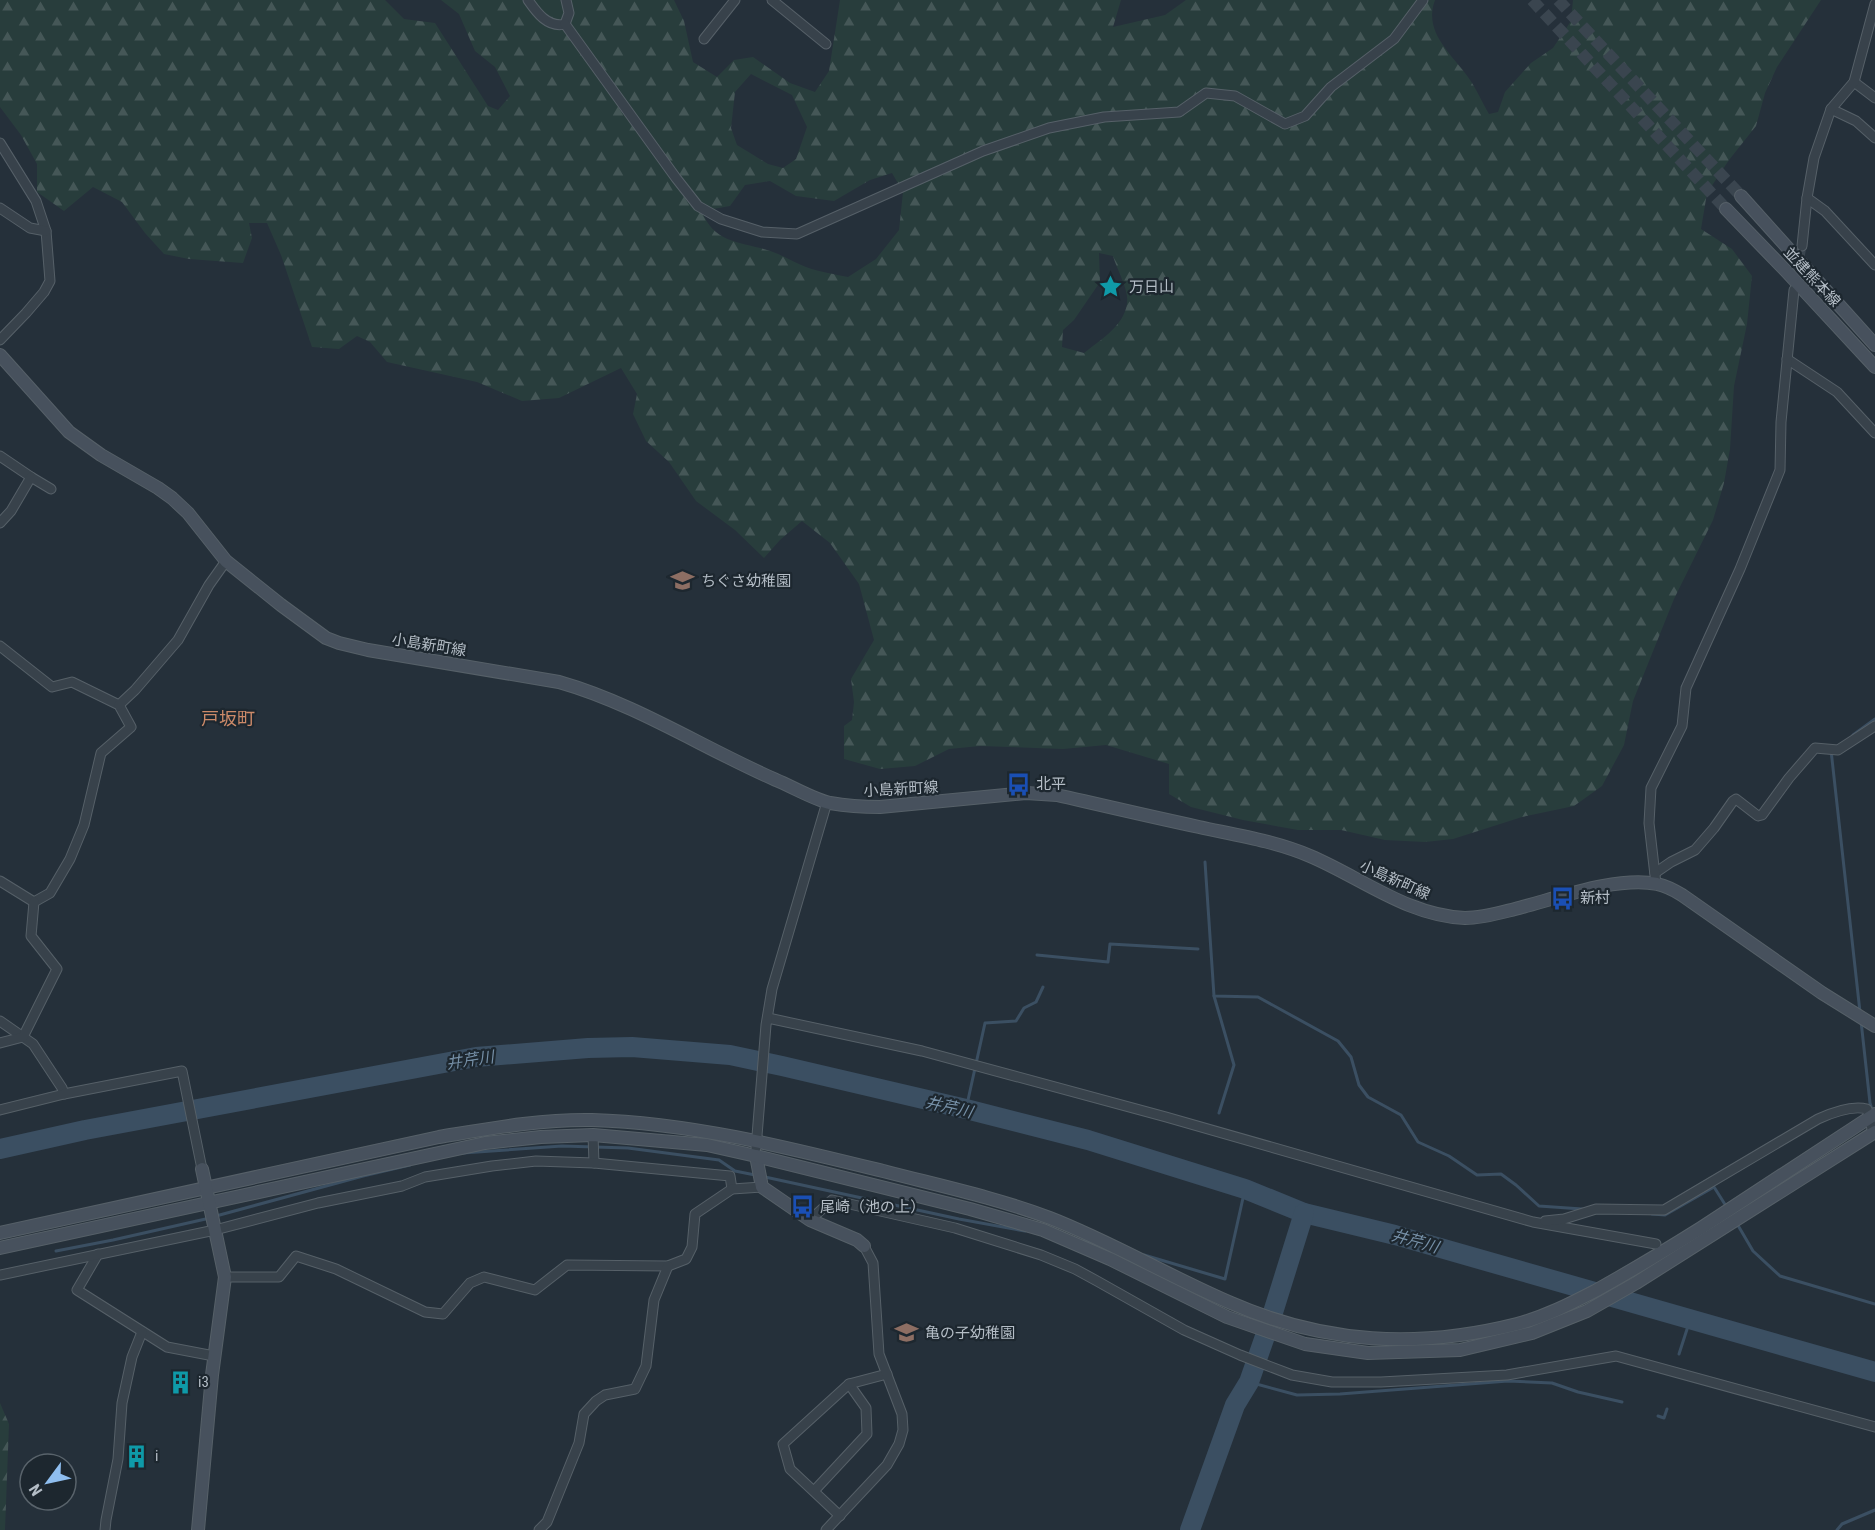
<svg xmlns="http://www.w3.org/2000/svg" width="1875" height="1530" font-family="'Roboto Condensed','Noto Sans JP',sans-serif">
	<defs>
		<pattern id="forest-firs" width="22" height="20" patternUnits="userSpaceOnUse" patternTransform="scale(1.5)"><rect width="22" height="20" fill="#283d3c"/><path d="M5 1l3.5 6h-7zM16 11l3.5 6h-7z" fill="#455757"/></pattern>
	</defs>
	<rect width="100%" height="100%" fill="#25303a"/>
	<g fill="url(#forest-firs)" fill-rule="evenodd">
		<path d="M0,0H385L404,19L435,23L488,106L498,110L510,96L495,67L475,51L459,14L441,0H674L684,21L693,62L717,77L734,60L753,57L790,83L815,92L829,71L840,0H1121L1113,27L1165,15L1186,0H1435C1423,32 1451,53 1468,77C1476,88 1482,102 1489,114L1498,112L1505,92L1531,63L1553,48L1571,21L1573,0H1821L1777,67L1765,93L1756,126L1729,160L1707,193L1701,229L1732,249L1752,276L1747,324L1734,386L1730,449L1724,483L1713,520L1674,599L1633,701L1624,745L1602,786L1574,806L1522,817L1453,839L1425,842L1385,840L1341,830H1298L1243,820L1191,807L1169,794V764L1106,745L1063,749L980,746L949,749L915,766L880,769L844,759V726L852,720L854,702L851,679L874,640L859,584L830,543L802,521L780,540L764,558L735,530L696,501L669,462L646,441L633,414L637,394L621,368L559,398L522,401L477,382L387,362L370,342L357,336L339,349L312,347L281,255L267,223H249L252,238L243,263L189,259L164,254L145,233L122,202L93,187L64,211L37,192V164L21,135L0,107ZM751,74L792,95L807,127L796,159L783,168L768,164L737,145L731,128L735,92ZM892,173L903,192L899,230L876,259L848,277C834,274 819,272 806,267C793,262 781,254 767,250C741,242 713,243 702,211L730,206L745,185L770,181L796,196L834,201L870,180ZM1099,253L1113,256C1117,269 1125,283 1127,296C1130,322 1102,339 1084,353L1062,347L1063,330L1074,320L1100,282Z"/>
		<polygon points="0,1403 9,1424 5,1530 0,1530"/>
	</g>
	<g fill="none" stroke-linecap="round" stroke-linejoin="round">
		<g stroke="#3b4f62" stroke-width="3">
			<polyline points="1853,735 1875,719"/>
			<polyline points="1831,750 1860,1012"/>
			<polyline points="1205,862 1214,996 1258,997 1338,1041 1351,1057 1359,1085 1368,1097 1401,1115 1418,1142 1449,1156 1477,1175 1501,1174 1516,1185 1539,1206 1582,1209"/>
			<polyline points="1037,955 1108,962 1110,944 1198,949"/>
			<polyline points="1214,996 1234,1065 1219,1113"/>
			<polyline points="1861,1021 1870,1103 1873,1113"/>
			<polyline points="966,1109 985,1023 1016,1021 1024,1008 1036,1002 1043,987"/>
			<polyline points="463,1153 562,1146 628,1148 719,1160 735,1171 755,1175"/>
			<polyline points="765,1177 959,1219 1025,1231"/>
			<polyline points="1652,1214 1665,1215 1714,1187 1726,1206"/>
			<polyline points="216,1216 363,1176 410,1165"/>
			<polyline points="1736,1222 1753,1251 1780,1276 1875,1304"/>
			<polyline points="1082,1241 1099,1245"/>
			<polyline points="56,1251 113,1240 210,1218"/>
			<polyline points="1144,1255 1225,1279 1245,1189"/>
			<polyline points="1679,1354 1690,1320"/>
			<polyline points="1249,1382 1297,1395 1340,1394 1508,1381 1552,1383 1578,1392 1622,1402"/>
			<polyline points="1658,1416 1664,1418 1667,1409"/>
			<polyline points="1837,1530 1842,1524 1875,1510"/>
		</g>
		<g stroke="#3b4f62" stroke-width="20">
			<polyline points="0,1149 85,1130 476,1057 588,1048 632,1047 730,1055 782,1066 966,1109 1088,1140 1245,1189 1304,1213 1395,1235 1875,1372"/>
			<polyline points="1190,1530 1235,1405 1249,1382 1270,1322 1304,1213"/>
		</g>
		<polyline stroke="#3a454f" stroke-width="9" stroke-dasharray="9 4.5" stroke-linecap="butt" points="1795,285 1802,246"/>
		<g stroke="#3a454f" stroke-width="12" stroke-dasharray="12 6" stroke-linecap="butt">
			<polyline points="1532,0 1726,209"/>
			<polyline points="1558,0 1741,196"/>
		</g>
		<defs>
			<g id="street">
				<path d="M528,0C537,13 548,28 565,24L569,13L566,0"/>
				<polyline points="772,0 826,44"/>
				<polyline points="565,24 676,178 698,206 721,219 762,232 797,234 983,151 1049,128 1104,117 1179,112 1206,93 1235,96 1285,124 1305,116 1331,87 1394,39 1423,0"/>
				<polyline points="704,39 735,0"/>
				<polyline points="1854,82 1875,98"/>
				<polyline points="1831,109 1856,121 1875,138"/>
				<polyline points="0,143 36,201 46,231 50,281 44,292 26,313 0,340"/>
				<polyline points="1807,198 1825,211 1875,265"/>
				<polyline points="0,208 30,228 46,231"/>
				<polyline points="1802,246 1807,198 1814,158 1831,109 1854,82 1875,4"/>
				<polyline points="1787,359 1837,392 1875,433"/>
				<polyline points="0,456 31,477"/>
				<polyline points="0,523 11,511 31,477 51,489"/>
				<polyline points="0,646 52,687 72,682 119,705 131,727 101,753 84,825 70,859 50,893 34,902"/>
				<polyline points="119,705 135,690 178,640 209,585 226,561"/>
				<polyline points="1655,873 1671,862 1695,850 1714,828 1733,801 1736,799 1758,816 1762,815 1789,778 1815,748 1838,750 1875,726"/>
				<polyline points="0,881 34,902"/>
				<polyline points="1656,884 1649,823 1651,788 1682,726 1686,688 1740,569 1780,470 1781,422 1794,290"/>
				<polyline points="768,1018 922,1051 1166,1117 1533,1222 1656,1244"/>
				<polyline points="0,1021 33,1044 62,1088 64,1094"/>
				<polyline points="0,1043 23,1037 57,969 31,936 34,902"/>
				<polyline points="0,1110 64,1094 182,1071 202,1169"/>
				<polyline points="593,1135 594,1163"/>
				<polyline points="756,1148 766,1025 772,989 827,802"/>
				<polyline points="810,1220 832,1200 955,1228 1041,1255 1075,1269 1097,1281 1184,1330 1240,1355 1292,1375 1332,1382 1381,1382 1507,1375 1616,1356 1875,1427"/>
				<path d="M1545,1221L1564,1219L1596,1209L1664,1210L1818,1119C1831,1113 1852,1105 1867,1109L1873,1133"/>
				<polyline points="98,1254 77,1290 167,1347 214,1356"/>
				<polyline points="0,1275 215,1230 318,1203 402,1186 425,1177 492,1166 536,1161 594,1163 730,1176 732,1189"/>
				<polyline points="225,1277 279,1277 296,1256 336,1269 425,1312 443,1314 470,1283 484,1277 535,1290 567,1265 668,1266 686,1259 692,1247 695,1214 732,1189 762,1187"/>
				<polyline points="814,1491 867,1434 866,1408 849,1384"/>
				<polyline points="840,1516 790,1469 783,1444 849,1384 887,1374"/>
				<polyline points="105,1530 106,1520 118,1459 122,1403 132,1357 142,1332"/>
				<polyline points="539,1530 547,1522 579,1443 584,1414 596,1401 605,1395 635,1389 646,1366 654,1300 668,1266"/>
				<polyline points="826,1530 887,1465 899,1444 903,1430 902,1414 879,1354 873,1263 864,1246"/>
			</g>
			<g id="secondary">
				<polyline points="1741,196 1875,345"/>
				<polyline points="1726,209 1786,271 1875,367"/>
				<path d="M0,355L69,432L101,455L158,488L172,498L188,513L226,561L281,605L326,638L339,643L368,650L559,682C636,704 703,748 776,780C791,786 815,800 830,803C847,806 863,807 880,807L1026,793L1057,795C1105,806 1152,817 1199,827C1236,835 1275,841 1310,856C1360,877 1408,916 1465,918C1482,918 1499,913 1515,909C1555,899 1616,876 1657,884C1666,886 1674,890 1682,895L1822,993L1875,1026"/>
				<polyline points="756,1156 762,1187 810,1220 857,1240 864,1246"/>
				<path d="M0,1233L439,1137C488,1129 541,1119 592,1120C692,1123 790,1148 887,1172C941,1186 997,1198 1050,1218C1112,1242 1170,1277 1231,1303C1325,1344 1418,1349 1517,1324C1544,1317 1570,1304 1595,1291C1631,1271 1666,1250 1701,1228C1759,1190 1817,1152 1875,1114"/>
				<polyline points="0,1248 485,1143 541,1137 593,1135 707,1145 756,1156 970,1209 1043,1230 1110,1259 1227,1317 1305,1344 1368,1353 1460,1350 1532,1333 1587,1311 1636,1283 1875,1132"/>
				<polyline points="198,1530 212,1375 225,1277 202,1169"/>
			</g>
		</defs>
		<use href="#street" stroke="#566068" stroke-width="11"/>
		<use href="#secondary" stroke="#566068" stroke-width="14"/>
		<use href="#street" stroke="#38424b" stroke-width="9"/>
		<use href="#secondary" stroke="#47515d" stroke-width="12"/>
	</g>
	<defs>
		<symbol id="sight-bare" viewBox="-9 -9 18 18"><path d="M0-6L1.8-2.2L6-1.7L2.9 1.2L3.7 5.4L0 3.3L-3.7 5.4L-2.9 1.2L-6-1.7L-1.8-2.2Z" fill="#0f9aa8" stroke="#1d272f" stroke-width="2.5" paint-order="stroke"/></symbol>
		<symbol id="school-bare" viewBox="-9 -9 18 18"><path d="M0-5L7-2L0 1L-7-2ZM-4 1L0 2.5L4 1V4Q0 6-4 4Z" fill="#8d6e63" stroke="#1d272f" stroke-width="2.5" paint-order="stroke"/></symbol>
		<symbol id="bus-bare" viewBox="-9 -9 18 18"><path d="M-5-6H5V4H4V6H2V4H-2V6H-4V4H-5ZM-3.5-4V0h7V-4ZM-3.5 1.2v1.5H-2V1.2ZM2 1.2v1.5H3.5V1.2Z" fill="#1a4fb4" stroke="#1d272f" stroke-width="2.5" paint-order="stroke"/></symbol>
		<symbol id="building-bare" viewBox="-9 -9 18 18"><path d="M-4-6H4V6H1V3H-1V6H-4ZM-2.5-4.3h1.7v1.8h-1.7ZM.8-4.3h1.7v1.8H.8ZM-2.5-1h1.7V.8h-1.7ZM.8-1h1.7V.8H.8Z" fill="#0f9aa8" stroke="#1d272f" stroke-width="2.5" paint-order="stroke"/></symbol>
	</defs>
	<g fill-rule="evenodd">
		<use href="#sight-bare" x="1094" y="270" width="33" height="33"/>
		<use href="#school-bare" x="666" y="564" width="33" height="33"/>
		<use href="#bus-bare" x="1002" y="768" width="33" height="33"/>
		<use href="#bus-bare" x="1546" y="882" width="33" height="33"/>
		<use href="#bus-bare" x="786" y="1190" width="33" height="33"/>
		<use href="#school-bare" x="890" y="1316" width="33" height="33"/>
		<use href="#building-bare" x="164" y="1366" width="33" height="33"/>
		<use href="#building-bare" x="120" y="1440" width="33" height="33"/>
	</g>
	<g text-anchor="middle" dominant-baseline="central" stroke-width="4.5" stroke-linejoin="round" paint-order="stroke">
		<g font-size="15" fill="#b4bdc6" stroke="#1d272f">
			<text transform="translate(1812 277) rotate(47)">並建熊本線</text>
			<text transform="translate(429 645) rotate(9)">小島新町線</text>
			<text transform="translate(901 789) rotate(-3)">小島新町線</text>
			<text transform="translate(1395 880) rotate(24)">小島新町線</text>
		</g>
		<g font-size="15" fill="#b4bdc6" stroke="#1d272f" text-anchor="start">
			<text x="1129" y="287">万日山</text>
			<text x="701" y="581">ちぐさ幼稚園</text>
			<text x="1036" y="784">北平</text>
			<text x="1580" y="898">新村</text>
			<text x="820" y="1207">尾崎（池の上）</text>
			<text x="925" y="1333">亀の子幼稚園</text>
			<text x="198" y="1382">i3</text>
			<text x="155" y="1456">i</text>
		</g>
		<g font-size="16" font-style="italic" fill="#7690a7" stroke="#1d272f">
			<text transform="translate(470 1060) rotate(-8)">井芹川</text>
			<text transform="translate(949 1107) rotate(13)">井芹川</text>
			<text transform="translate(1415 1241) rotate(16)">井芹川</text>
		</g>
		<g font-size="18" fill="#cc8a69" stroke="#1d272f">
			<text x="228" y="718">戸坂町</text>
		</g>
	</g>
	<g transform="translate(48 1482) rotate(237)"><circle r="28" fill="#1d272f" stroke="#59636b" stroke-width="1.5"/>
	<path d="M0-4.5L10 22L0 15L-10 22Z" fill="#8fbeef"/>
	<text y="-9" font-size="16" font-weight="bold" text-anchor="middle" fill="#b4bdc6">N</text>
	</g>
</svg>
